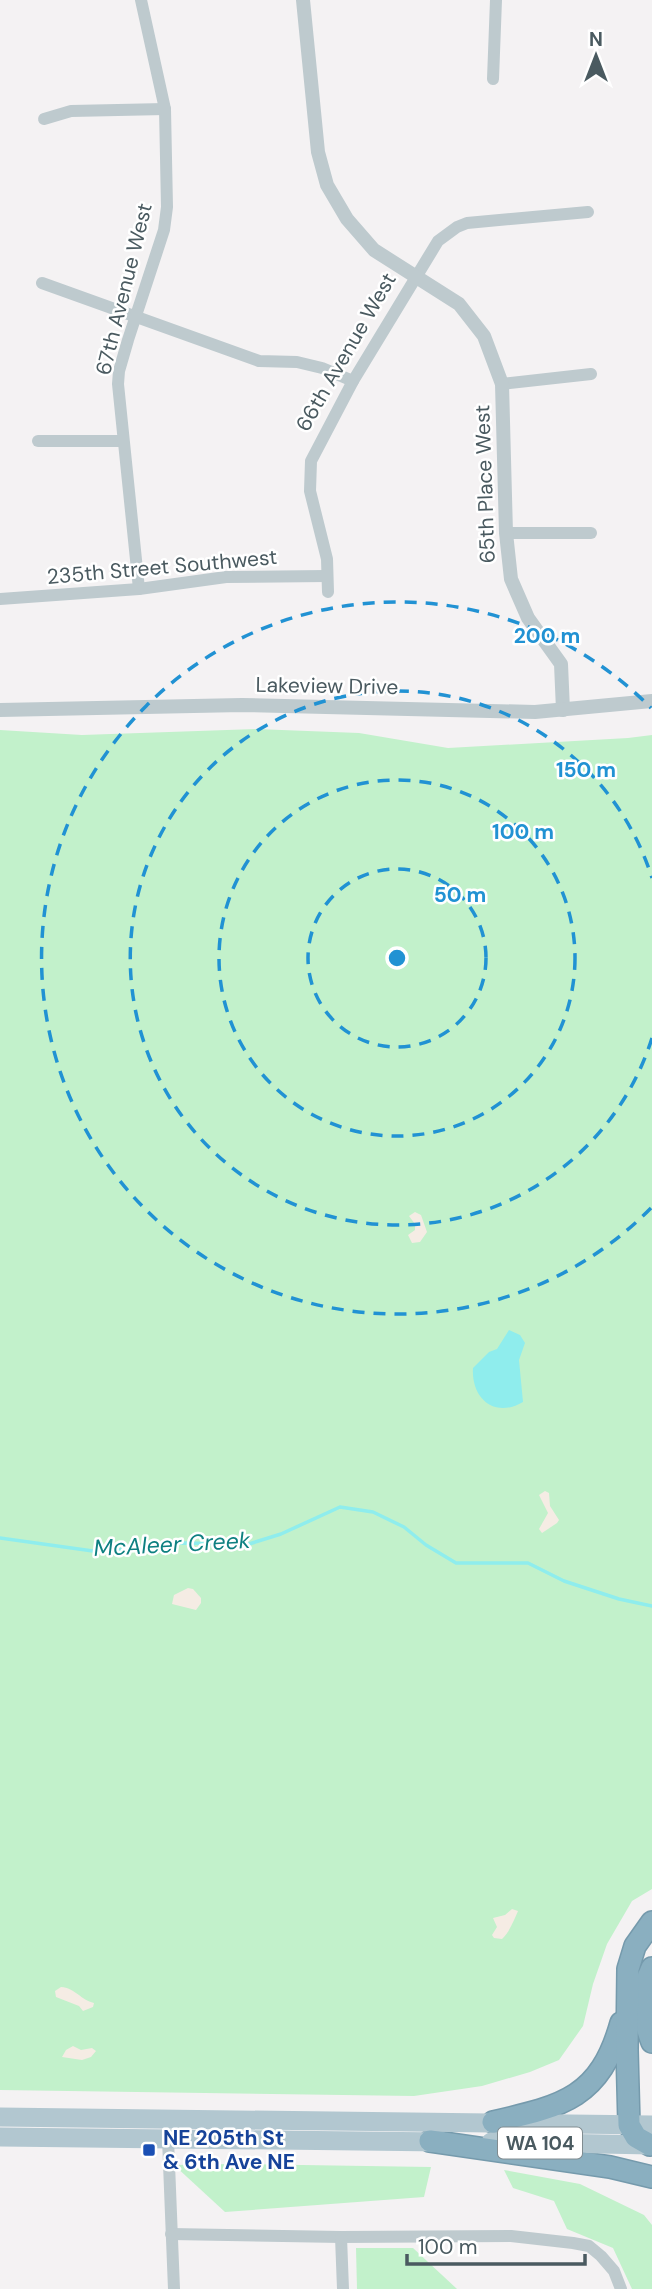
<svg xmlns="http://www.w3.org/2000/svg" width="652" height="2289" font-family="'DM Sans',sans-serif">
	<rect width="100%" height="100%" fill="#f4f2f3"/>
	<g fill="#c2f1cb">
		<polygon points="256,729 359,733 448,748 628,738 652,735 652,1889 632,1901 607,1944 593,1984 583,2026 559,2060 530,2072 482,2086 414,2096 0,2090 0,730 82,735"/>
		<polygon points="232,2164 431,2167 424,2197 225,2212 174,2165"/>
		<polygon points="504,2170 580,2184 644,2215 652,2225 652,2289 632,2289 613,2248 567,2229 554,2201 513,2188"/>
		<polygon points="356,2248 413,2248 457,2289 357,2289"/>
	</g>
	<g fill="#f5ece4">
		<polygon points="415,1212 421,1215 427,1232 420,1242 412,1243 408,1235 415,1230 415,1224 409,1216"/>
		<polygon points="545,1491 549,1493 550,1506 559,1520 557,1523 542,1533 539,1529 548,1513 539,1495"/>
		<polygon points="188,1588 193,1589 201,1598 201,1603 196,1610 172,1604 174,1595"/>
		<path d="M512,1909L518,1911C514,1920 509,1933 502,1939L494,1938L492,1935L497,1927L493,1918L505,1915Z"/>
		<path d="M61,1987C75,1988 81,2000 94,2003L93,2007L83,2011L79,2006L56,1997L55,1991Z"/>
		<polygon points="73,2046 81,2050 92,2048 96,2051 91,2057 82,2060 62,2057 66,2050"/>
	</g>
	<path fill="#8feded" d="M509,1330L520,1335L525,1343L519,1360L523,1402C494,1419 471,1398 473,1368L489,1352L497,1349Z"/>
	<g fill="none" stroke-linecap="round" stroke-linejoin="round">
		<polyline stroke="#8feded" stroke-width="3.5" points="0,1538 100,1552 180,1543 249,1544 281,1534 340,1507 373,1512 404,1527 426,1545 456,1563 528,1563 564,1581 619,1599 652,1606"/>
		<defs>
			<g id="motorway">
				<path d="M652,1968C640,1992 642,2017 652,2042"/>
				<path d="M493,2122C563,2106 600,2098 621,2023"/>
				<polyline points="430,2141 610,2167 652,2177"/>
				<polyline points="650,2145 636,2137 629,2125 627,2050 628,1969 635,1946 652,1922"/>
			</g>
		</defs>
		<use href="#motorway" stroke="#759aac" stroke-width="24"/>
		<g stroke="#becace" stroke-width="12">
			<polyline points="493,79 496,0"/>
			<polyline points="44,119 71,111 165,109"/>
			<polyline points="42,283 259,361 297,362 322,368 353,381"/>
			<polyline points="502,384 591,374"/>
			<polyline points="38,441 123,441"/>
			<polyline points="506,533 591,533"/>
			<polyline points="139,589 118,384 119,371 128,340 164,230 167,207 165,109 141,0"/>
			<polyline points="328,592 327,559 310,491 311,461 353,381 438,241 457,227 467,223 588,212"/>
			<polyline points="0,599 139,589 226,577 327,576"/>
			<polyline points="168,2139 174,2289"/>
			<polyline points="171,2234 341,2237 511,2236 573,2243 589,2246 601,2256 614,2271 621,2289"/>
			<polyline points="341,2237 343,2289"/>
		</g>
		<g stroke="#becace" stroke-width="14">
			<polyline points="303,0 318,152 327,185 347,219 374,250 459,304 484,336 502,384 506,533 511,579 528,618 561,664 563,710"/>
			<polyline points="0,710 242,705 535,712 652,701"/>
		</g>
		<g stroke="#b2c7d0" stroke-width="19">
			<polyline points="0,2117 652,2125"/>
			<polyline points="0,2137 443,2142"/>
			<polyline points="491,2142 652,2145"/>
		</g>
		<use href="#motorway" stroke="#8aafc0" stroke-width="21"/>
	</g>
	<g fill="none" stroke="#2192d3" stroke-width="3.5" stroke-dasharray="12 9">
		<circle cx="397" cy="958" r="89"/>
		<circle cx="397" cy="958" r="178"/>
		<path d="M652 1038A267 267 0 1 1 652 878"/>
		<path d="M651 1208A356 356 0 1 1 651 708"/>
	</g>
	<rect fill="#1a4fb4" stroke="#fff" stroke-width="2.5" x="142" y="2143" width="14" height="14" rx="3.5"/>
	<g text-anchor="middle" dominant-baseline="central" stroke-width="5" stroke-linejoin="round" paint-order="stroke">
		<rect fill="#fff" stroke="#808c90" stroke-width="2" x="498" y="2127.5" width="84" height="31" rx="5"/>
		<g font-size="19" font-weight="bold" fill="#4a5a60">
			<text x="540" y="2143">WA 104</text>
		</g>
		<g font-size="21" fill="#4a5a60" stroke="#fff">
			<text transform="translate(124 289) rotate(-76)">67th Avenue West</text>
			<text transform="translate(346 352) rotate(-60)">66th Avenue West</text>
			<text transform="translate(485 484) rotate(-92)">65th Place West</text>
			<text transform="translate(162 567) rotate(-5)">235th Street Southwest</text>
			<text transform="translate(327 686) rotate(1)">Lakeview Drive</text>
		</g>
		<g font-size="21" font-weight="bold" fill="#164399" stroke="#fff" text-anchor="start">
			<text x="163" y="2138">NE 205th St<tspan x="163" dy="24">&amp; 6th Ave NE</tspan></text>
		</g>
		<g font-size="23" font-style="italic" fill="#0e8081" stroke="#fff">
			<text transform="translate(172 1544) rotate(-3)">McAleer Creek</text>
		</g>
	</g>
	<circle cx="397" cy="958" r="10" fill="#2192d3" stroke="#fff" stroke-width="3.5"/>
	<g font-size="21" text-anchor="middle" font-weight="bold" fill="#2192d3" stroke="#fff" stroke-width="5" stroke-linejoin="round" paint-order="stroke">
		<text x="547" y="643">200 m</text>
		<text x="586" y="777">150 m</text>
		<text x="523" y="839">100 m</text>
		<text x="460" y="902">50 m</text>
	</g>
	<g transform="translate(596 56)" stroke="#ffffff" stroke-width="5" paint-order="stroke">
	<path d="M0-5L12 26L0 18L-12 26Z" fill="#4a5a60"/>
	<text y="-10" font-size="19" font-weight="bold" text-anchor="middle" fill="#4a5a60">N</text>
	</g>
	<path d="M407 2254v10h178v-10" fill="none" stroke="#4a5a60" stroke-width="3.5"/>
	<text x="418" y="2254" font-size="21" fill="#4a5a60" stroke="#ffffff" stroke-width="5" paint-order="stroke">100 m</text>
</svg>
